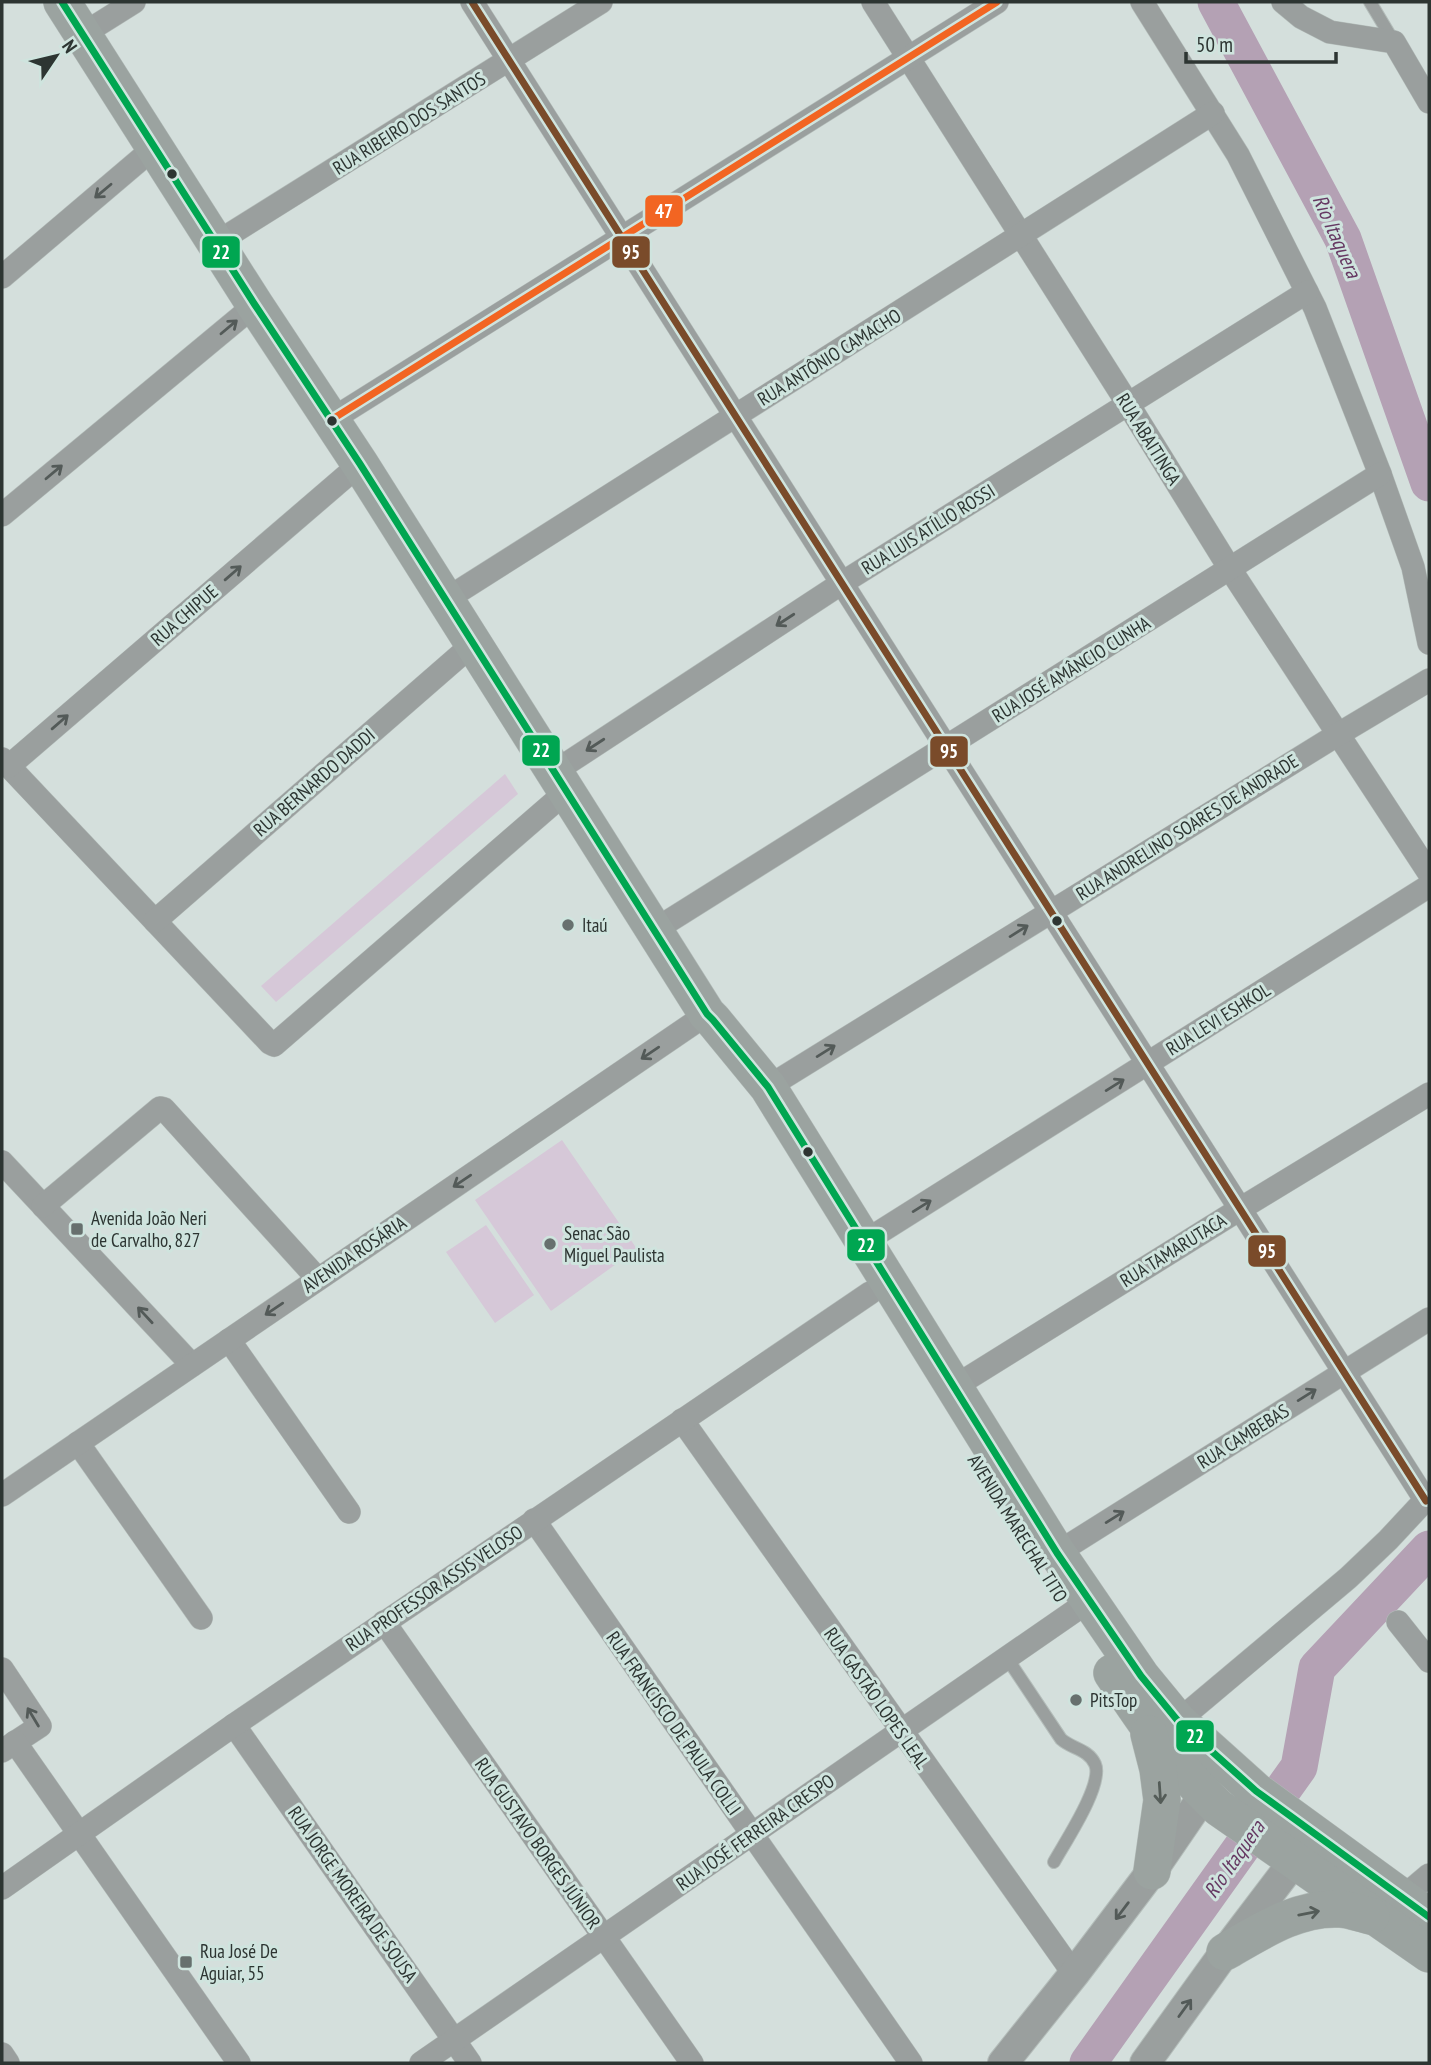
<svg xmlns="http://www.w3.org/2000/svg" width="1431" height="2065" font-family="'PT Sans Narrow',sans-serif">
	<rect width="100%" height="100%" fill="#d4dfdc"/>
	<g fill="#d6c8d8">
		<polygon points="505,774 518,794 276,1002 261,986"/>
		<polygon points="562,1140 637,1249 551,1311 475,1200"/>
		<polygon points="486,1225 534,1295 495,1323 446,1252"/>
	</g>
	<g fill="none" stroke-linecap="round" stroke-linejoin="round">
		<g stroke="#b4a1b4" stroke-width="37">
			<polyline points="1216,2 1343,239 1429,483"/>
			<polyline points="1088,2063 1299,1767 1317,1668 1429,1549"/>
		</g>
		<defs>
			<g id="service">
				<polyline points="1370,2 1394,42"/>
				<path d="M1007,1658L1061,1739C1072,1749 1088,1749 1095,1764C1104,1784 1065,1842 1054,1862"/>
			</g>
			<g id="minor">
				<polyline points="472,2 1426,1501"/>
				<polyline points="873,2 1128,404 1230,569 1429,873"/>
				<polyline points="1142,2 1238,155 1315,308 1380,474 1413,567 1429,643"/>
				<polyline points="1283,2 1301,17 1330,32 1394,42 1429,102"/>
				<polyline points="83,34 134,2"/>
				<polyline points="216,243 601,2"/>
				<polyline points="2,277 155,147"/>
				<polyline points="331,420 997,2"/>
				<polyline points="2,515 255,305"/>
				<polyline points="445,600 1213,113"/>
				<polyline points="2,759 270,1043 274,1045 566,792"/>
				<polyline points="9,766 360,464"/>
				<polyline points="554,772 842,583 1307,292"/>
				<polyline points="155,921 473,644"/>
				<polyline points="653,931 1380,474"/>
				<polyline points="768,1087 1337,735 1429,680"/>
				<polyline points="2,1162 192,1365"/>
				<polyline points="43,1206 160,1108 164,1109 318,1279"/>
				<polyline points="864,1242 1429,886"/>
				<polyline points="229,1340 349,1512"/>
				<polyline points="954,1387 1240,1209 1429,1094"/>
				<polyline points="682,1420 1074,1974"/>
				<polyline points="78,1443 201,1618"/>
				<polyline points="2,1495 707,1014"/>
				<polyline points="534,1520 911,2063"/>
				<polyline points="1057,1553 1429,1319"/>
				<polyline points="384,1622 692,2063"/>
				<polyline points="1398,1622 1429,1661"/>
				<polyline points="2,1669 40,1726 2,1751"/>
				<polyline points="1178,1721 1348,1578 1388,1540 1429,1496"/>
				<polyline points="234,1725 470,2063"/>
				<polyline points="15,1742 239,2063"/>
				<polyline points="2,1888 234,1725 870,1293"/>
				<polyline points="1403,1897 1429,1875"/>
				<polyline points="2,2054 8,2063"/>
				<polyline points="421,2063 1089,1601"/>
			</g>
			<g id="tertiary">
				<polyline points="1003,2063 1074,1974 1152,1871 1204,1795"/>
				<polyline points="1145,2063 1225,1952 1307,1844"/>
			</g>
			<g id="primary">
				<polyline points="62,2 255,305 360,464 707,1014 713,1020 768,1087 1057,1553 1141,1676 1178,1721 1256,1791 1429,1917"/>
				<path d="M1112,1673C1144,1721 1176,1769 1219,1808L1429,1954"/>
				<polyline points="1149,1734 1158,1769 1162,1800 1152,1871"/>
				<path d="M1225,1952C1260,1932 1297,1907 1339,1909C1349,1909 1361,1914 1371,1916"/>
			</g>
		</defs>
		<use href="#service" stroke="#b3bcb9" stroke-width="14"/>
		<use href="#minor" stroke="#b3bcb9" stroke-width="24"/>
		<use href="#tertiary" stroke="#b3bcb9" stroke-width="32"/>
		<use href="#primary" stroke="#b3bcb9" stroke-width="38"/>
		<use href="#service" stroke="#9a9f9e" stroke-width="12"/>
		<use href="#minor" stroke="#9a9f9e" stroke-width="23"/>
		<use href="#tertiary" stroke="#9a9f9e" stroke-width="30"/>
		<use href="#primary" stroke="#9ba3a0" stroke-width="37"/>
		<defs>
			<polyline id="bus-1" points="62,2 255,305 360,464 707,1014 713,1020 768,1087 1057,1553 1141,1676 1178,1721 1256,1791 1429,1917"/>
			<polyline id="bus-2" points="472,2 1426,1501"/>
			<polyline id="bus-3" points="331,420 997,2"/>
		</defs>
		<use href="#bus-1" stroke="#cfe4de" stroke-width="12"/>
		<use href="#bus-2" stroke="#cfe4de" stroke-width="12"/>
		<use href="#bus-3" stroke="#cfe4de" stroke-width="12"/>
		<use href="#bus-1" stroke="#00a651" stroke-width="7"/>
		<use href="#bus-2" stroke="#7a4b2a" stroke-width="7"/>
		<use href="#bus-3" stroke="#f26522" stroke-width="7"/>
	</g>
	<defs><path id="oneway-shaft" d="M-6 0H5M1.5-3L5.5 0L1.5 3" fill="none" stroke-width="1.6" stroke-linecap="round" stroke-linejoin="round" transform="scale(1.75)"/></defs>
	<g stroke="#535a58">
		<use href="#oneway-shaft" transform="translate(103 191) rotate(140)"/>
		<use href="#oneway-shaft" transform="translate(229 327) rotate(-40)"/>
		<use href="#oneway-shaft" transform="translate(54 472) rotate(-40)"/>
		<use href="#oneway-shaft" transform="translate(233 573) rotate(-41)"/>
		<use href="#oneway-shaft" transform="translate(785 620) rotate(147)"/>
		<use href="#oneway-shaft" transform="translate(60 722) rotate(-41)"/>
		<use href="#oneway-shaft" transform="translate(595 745) rotate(147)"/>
		<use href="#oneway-shaft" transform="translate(1019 931) rotate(-32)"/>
		<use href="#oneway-shaft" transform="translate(826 1051) rotate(-32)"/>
		<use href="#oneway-shaft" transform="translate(650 1053) rotate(146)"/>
		<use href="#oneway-shaft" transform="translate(1115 1085) rotate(-32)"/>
		<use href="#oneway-shaft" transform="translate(462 1181) rotate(146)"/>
		<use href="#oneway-shaft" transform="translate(922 1206) rotate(-32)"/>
		<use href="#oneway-shaft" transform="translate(274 1309) rotate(146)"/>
		<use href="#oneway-shaft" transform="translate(145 1315) rotate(-133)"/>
		<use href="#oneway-shaft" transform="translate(1307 1395) rotate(-32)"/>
		<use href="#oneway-shaft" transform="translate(1115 1517) rotate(-32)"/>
		<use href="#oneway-shaft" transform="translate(33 1717) rotate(-121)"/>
		<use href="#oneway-shaft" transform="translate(1122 1911) rotate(127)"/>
		<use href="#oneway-shaft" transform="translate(1185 2008) rotate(-54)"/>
	</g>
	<g stroke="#545c58">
		<use href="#oneway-shaft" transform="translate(1160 1793) rotate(86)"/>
		<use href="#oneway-shaft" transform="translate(1309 1913) rotate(-11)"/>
	</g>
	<g fill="#2d3532" stroke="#cfe4de" stroke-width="2.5">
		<circle cx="172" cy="174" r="6"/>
		<circle cx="332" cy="421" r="6"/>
		<circle cx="1057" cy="921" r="6"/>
		<circle cx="808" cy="1152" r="6"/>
	</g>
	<g fill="#67706e" stroke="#cfe4de" stroke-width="2.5">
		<circle cx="568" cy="925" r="7"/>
		<rect x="70" y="1222" width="14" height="14" rx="3.5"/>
		<circle cx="550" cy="1244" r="7"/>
		<circle cx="1076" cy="1700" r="7"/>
		<rect x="179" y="1955" width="14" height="14" rx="3.5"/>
	</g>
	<g text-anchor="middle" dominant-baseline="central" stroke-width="6" stroke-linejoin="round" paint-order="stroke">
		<g font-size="19" fill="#2d3532" stroke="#cfe4de">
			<text transform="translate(409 123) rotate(-32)">RUA RIBEIRO DOS SANTOS</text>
			<text transform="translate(829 357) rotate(-32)">RUA ANTÔNIO CAMACHO</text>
			<text transform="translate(1149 439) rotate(58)">RUA ABAITINGA</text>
			<text transform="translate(928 529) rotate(-32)">RUA LUIS ATÍLIO ROSSI</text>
			<text transform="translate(184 615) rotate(-41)">RUA CHIPUE</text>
			<text transform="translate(1071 669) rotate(-32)">RUA JOSÉ AMÂNCIO CUNHA</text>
			<text transform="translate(314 782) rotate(-41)">RUA BERNARDO DADDI</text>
			<text transform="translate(1187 827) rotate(-32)">RUA ANDRELINO SOARES DE ANDRADE</text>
			<text transform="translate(1218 1019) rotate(-32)">RUA LEVI ESHKOL</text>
			<text transform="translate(1173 1250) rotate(-32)">RUA TAMARUTACA</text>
			<text transform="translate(354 1254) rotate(-34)">AVENIDA ROSÁRIA</text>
			<text transform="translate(1243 1436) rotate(-32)">RUA CAMBEBAS</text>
			<text transform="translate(1018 1528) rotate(58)">AVENIDA MARECHAL TITO</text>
			<text transform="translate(434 1588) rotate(-34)">RUA PROFESSOR ASSIS VELOSO</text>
			<text transform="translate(877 1698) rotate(55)">RUA GASTÃO LOPES LEAL</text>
			<text transform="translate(674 1723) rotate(55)">RUA FRANCISCO DE PAULA COLLI</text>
			<text transform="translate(755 1832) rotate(-35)">RUA JOSÉ FERREIRA CRESPO</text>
			<text transform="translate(538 1843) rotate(55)">RUA GUSTAVO BORGES JÚNIOR</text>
			<text transform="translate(353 1894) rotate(55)">RUA JORGE MOREIRA DE SOUSA</text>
		</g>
		<g font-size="19" fill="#2d3532" stroke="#cfe4de" text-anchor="start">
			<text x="582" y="925">Itaú</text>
			<text x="91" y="1218">Avenida João Neri<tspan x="91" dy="22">de Carvalho, 827</tspan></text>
			<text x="564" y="1233">Senac São<tspan x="564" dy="22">Miguel Paulista</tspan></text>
			<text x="1090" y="1700">PitsTop</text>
			<text x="200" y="1951">Rua José De<tspan x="200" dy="22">Aguiar, 55</tspan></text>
		</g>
		<g font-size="21" font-style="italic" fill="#653862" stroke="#cfe4de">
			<text transform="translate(1337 236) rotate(66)">Rio Itaquera</text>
			<text transform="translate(1234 1859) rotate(-55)">Rio Itaquera</text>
		</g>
	</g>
	<g stroke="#cfe4de" stroke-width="2.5">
		<rect x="644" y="194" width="40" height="34" rx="7" fill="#f26522"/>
		<rect x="201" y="235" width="40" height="34" rx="7" fill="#00a651"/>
		<rect x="611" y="235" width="40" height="34" rx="7" fill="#7a4b2a"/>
		<rect x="521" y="734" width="40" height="33" rx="7" fill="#00a651"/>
		<rect x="929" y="735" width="40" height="33" rx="7" fill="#7a4b2a"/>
		<rect x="846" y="1228" width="40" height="34" rx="7" fill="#00a651"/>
		<rect x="1247" y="1234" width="40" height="34" rx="7" fill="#7a4b2a"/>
		<rect x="1175" y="1719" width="40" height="34" rx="7" fill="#00a651"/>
	</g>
	<g font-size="19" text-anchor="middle" font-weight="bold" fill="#fff">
		<text x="664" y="218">47</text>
		<text x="221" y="259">22</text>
		<text x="631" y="259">95</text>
		<text x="541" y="757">22</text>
		<text x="949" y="758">95</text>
		<text x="866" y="1252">22</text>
		<text x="1267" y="1258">95</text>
		<text x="1195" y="1743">22</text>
	</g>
	<rect width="1431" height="2065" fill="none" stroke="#2d3532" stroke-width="7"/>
	<g transform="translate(56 56) rotate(55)" stroke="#cfe4de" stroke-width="5" paint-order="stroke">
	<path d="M0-5L12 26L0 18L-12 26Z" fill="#2d3532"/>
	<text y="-10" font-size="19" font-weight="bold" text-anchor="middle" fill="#2d3532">N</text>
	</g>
	<path d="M1186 52v10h150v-10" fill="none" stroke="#2d3532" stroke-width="3.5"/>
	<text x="1196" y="52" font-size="21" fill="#2d3532" stroke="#cfe4de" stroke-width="5" paint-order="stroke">50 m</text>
</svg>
